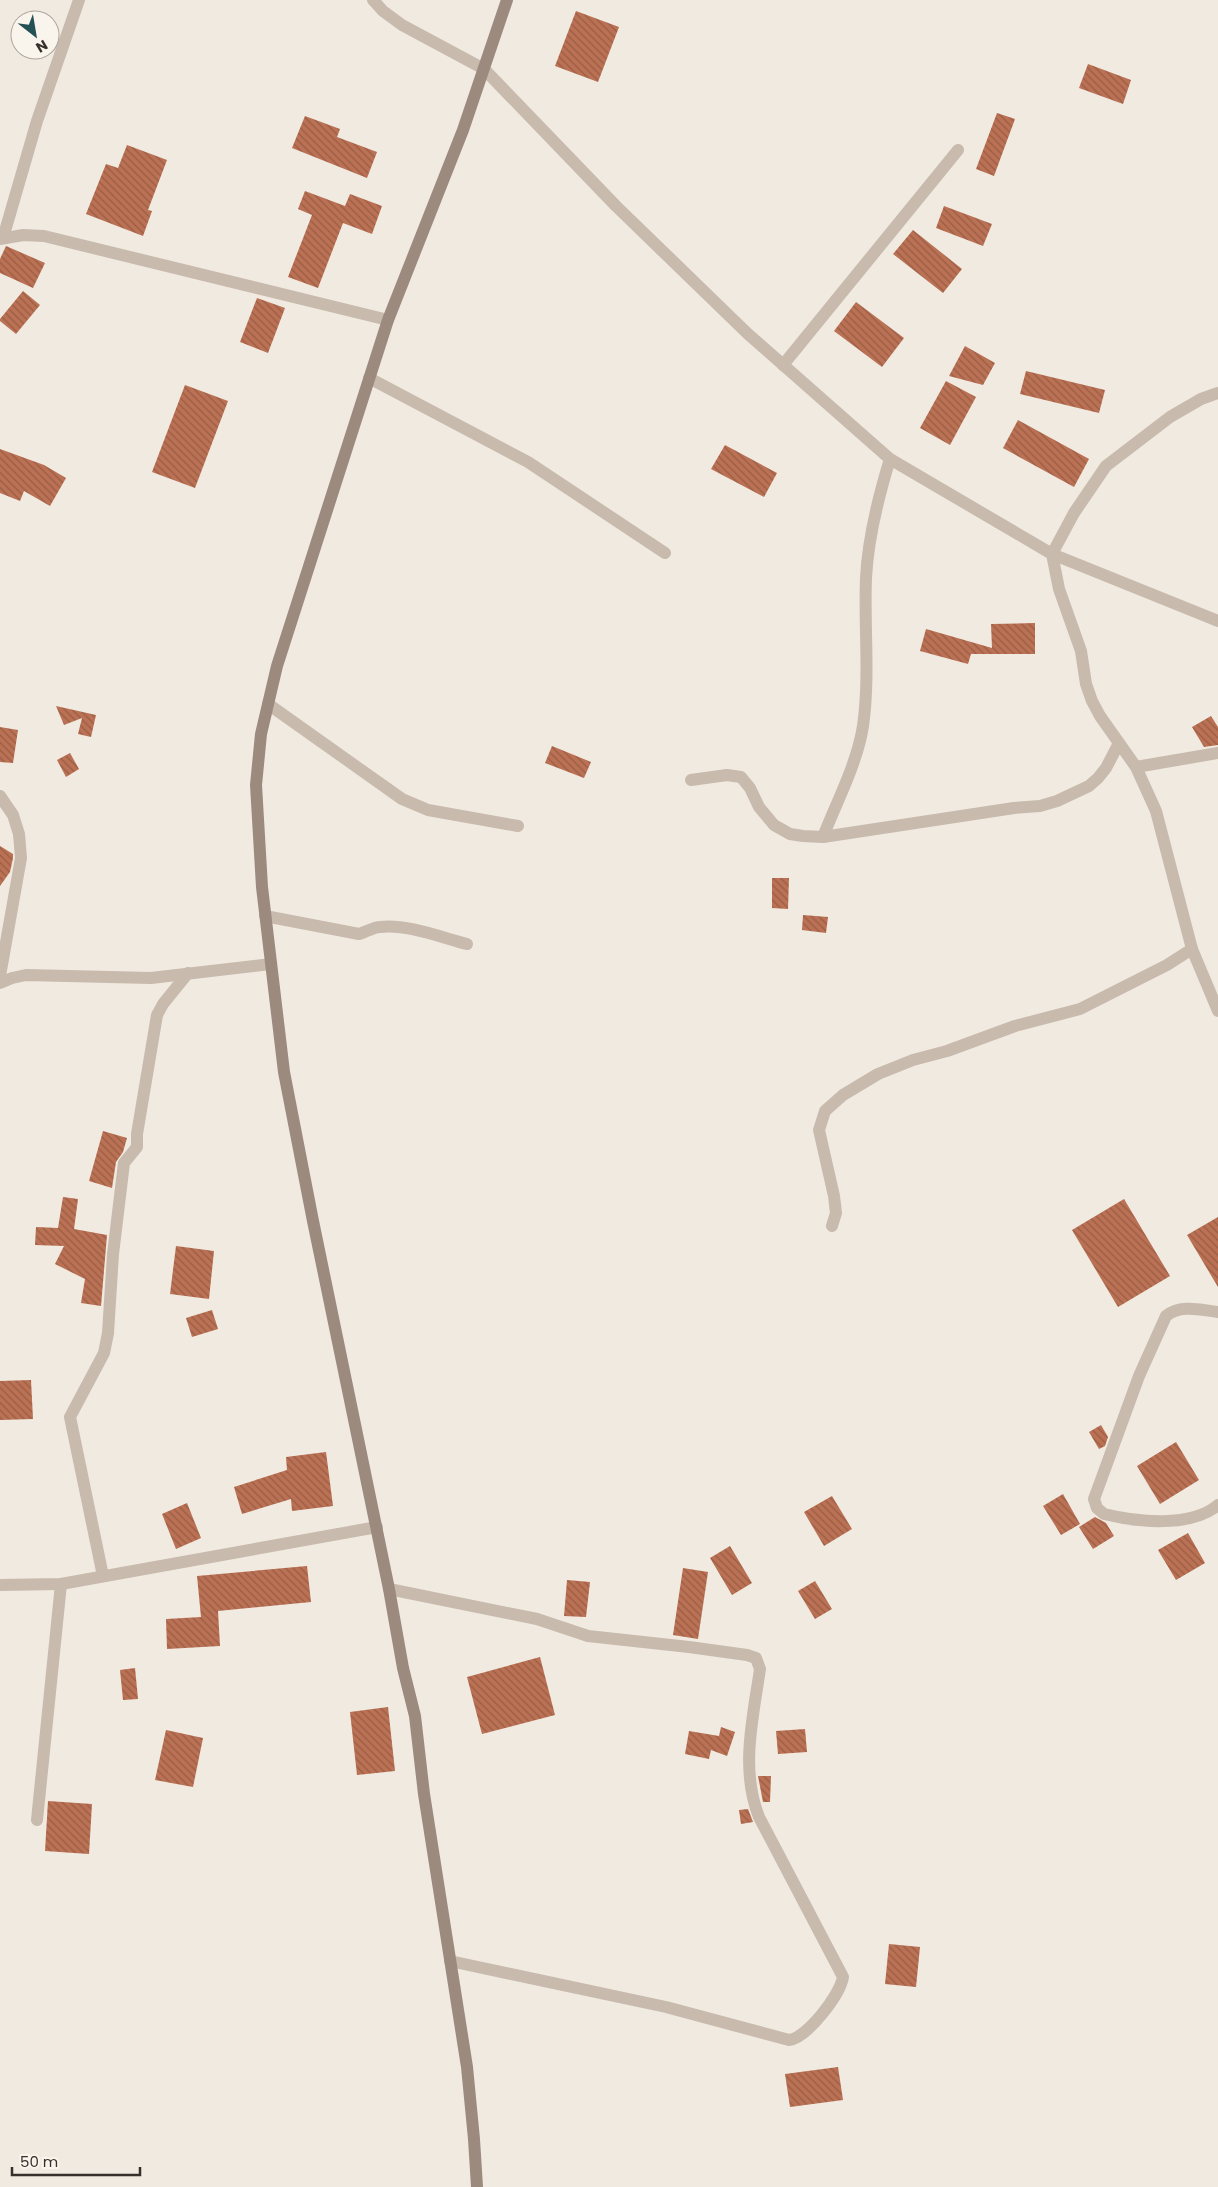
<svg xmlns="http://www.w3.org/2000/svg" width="1218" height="2187" font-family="Poppins,sans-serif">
	<defs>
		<pattern id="building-back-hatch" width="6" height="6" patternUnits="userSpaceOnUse" patternTransform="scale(1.25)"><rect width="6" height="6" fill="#bb7154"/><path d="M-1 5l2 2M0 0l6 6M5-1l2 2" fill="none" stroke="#995d46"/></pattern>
	</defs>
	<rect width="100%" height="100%" fill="#f1eae0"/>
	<g fill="url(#building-back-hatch)">
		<polygon points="576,11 619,27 598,82 555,66"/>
		<polygon points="1088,64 1131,80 1123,104 1079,88"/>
		<polygon points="997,113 1015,119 994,176 976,169"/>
		<polygon points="305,116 340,129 337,137 377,152 367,178 292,148"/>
		<polygon points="127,145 167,160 148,210 152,211 143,236 86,214 106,164 118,168"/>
		<polygon points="305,191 345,206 350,194 382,206 372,234 343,223 318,288 288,277 312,215 298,209"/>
		<polygon points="944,206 992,224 983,246 936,228"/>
		<polygon points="913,230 962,269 943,293 893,254"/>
		<polygon points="6,246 45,263 33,288 0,273 0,259"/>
		<polygon points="23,291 40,305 16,334 0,321 0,319"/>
		<polygon points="257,298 285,308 268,353 240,342"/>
		<polygon points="856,302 904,338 882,367 834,331"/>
		<polygon points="965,346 995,363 983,385 949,376"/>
		<polygon points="1026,371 1105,390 1099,413 1020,394"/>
		<polygon points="946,381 976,397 950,445 920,428"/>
		<polygon points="185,385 228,401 195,488 152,472"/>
		<polygon points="1018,420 1089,459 1074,487 1003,448"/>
		<polygon points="725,445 777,473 764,497 711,469"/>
		<polygon points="0,449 44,465 66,478 50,506 24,491 20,501 0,493"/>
		<polygon points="1035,623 1035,654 971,654 968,664 920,651 926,629 992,648 991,624"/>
		<polygon points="56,706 96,715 91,737 78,734 82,718 64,725"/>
		<polygon points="1211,716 1218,727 1218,745 1204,747 1192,727"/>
		<polygon points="0,727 18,730 13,763 0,762"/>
		<polygon points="552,746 591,762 584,778 545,763"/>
		<polygon points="70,753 79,769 66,777 57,760"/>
		<polygon points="0,846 13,854 13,858 10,872 0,886"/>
		<polygon points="772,878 789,878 788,909 772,908"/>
		<polygon points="803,915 828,917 826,933 802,930"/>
		<polygon points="103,1131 127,1138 123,1152 116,1162 112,1188 89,1181"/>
		<polygon points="63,1197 78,1199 74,1229 107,1235 101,1306 81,1303 85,1279 55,1264 64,1246 35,1245 36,1227 58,1228"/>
		<polygon points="1124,1199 1170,1276 1118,1307 1072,1230"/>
		<polygon points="1218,1217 1218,1287 1187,1235"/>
		<polygon points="176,1246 214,1251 209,1299 170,1294"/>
		<polygon points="212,1310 218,1329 192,1337 186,1318"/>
		<polygon points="31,1380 33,1419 0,1420 0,1381"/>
		<polygon points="1101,1425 1108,1437 1105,1446 1099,1449 1089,1432"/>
		<polygon points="1176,1442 1199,1480 1160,1504 1137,1466"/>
		<polygon points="326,1452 333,1506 292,1511 291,1499 242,1514 234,1487 287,1470 286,1457"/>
		<polygon points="1063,1494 1080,1524 1061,1535 1043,1506"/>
		<polygon points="832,1496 852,1529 824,1546 804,1512"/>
		<polygon points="187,1503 201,1538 176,1549 162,1514"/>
		<polygon points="1095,1517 1106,1523 1114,1536 1093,1549 1079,1527"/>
		<polygon points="1188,1533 1205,1563 1176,1580 1158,1550"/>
		<polygon points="730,1546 752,1583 732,1595 710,1558"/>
		<polygon points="307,1566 311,1602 218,1611 220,1646 167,1649 166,1619 201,1617 197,1576"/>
		<polygon points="683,1568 708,1572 698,1639 673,1635"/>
		<polygon points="567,1580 590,1582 586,1617 564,1616"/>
		<polygon points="815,1581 832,1609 815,1619 798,1591"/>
		<polygon points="540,1657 555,1715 482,1734 467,1677"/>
		<polygon points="135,1668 138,1699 123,1700 120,1670"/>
		<polygon points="388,1707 395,1771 357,1775 350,1712"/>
		<polygon points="721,1727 735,1732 727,1756 711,1750 709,1759 685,1754 689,1731 719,1736"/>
		<polygon points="805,1729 807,1752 778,1754 776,1731"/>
		<polygon points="166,1730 203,1738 193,1787 155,1780"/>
		<polygon points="758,1776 771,1776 770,1802 763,1802"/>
		<polygon points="48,1801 92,1804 89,1854 45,1851"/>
		<polygon points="748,1809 753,1822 741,1824 739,1810"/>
		<polygon points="889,1944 920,1947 916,1987 885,1984"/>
		<polygon points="838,2067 843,2100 790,2107 785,2074"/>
	</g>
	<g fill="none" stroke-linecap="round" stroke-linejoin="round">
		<g stroke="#c8baad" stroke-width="12">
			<polyline points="373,0 383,11 402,25 484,69 616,206 748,334 890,459 1052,554 1218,621"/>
			<polyline points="3,238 37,121 79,0"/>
			<polyline points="0,239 23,235 44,236 388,320"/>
			<polyline points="783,365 958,150"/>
			<polyline points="369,378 528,462 665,553"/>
			<polyline points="1218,393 1201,399 1170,417 1106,466 1074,513 1052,554 1059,589 1081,651 1086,684 1092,701 1100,716 1136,767 1156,811 1192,949 1218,1011"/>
			<polyline points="268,704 402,799 428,810 518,826"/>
			<polyline points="1136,767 1218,753"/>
			<polyline points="691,780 727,775 741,777 750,788 759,807 774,825 790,834 803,836 823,837 1014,808 1040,806 1057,801 1089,786 1098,778 1106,768 1119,743"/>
			<polyline points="0,796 13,815 19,834 21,858 0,976"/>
			<path d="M823,837C837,801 857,764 863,726C870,676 864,627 866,578C868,537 878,498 890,459"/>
			<path d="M265,916L359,934C366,932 374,927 380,927C408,924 440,937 467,944"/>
			<polyline points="0,983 12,978 26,975 151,978 271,964"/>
			<polyline points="832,1226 836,1213 834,1196 819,1130 825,1111 843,1095 878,1074 913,1060 947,1051 1015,1026 1080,1009 1167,965 1192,949"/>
			<path d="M1218,1312C1200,1310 1181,1304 1166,1316L1139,1376L1094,1499L1097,1508L1104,1514C1137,1522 1191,1528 1218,1505"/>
			<polyline points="103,1576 70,1417 104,1353 108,1333 113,1254 124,1163 137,1147 137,1134 157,1015 163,1004 188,973"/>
			<polyline points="0,1585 61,1584 377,1527"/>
			<path d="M389,1589L537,1619L588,1636L689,1647L747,1655L756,1658L760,1669C753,1718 740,1769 759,1817L843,1977C840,1995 807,2038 789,2040L666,2007L450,1961"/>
			<polyline points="37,1820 61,1584"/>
		</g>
		<polyline stroke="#9c8a7e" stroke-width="12" points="477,2187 474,2139 467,2067 424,1794 415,1716 403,1668 389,1589 313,1221 284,1072 262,887 256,785 261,734 277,666 388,320 463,130 507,0"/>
	</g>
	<g transform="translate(35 35) rotate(149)"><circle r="24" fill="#f9f4ec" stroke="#aba59f"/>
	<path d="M0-4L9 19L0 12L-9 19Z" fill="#245156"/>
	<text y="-8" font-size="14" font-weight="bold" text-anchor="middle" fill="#372f2b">N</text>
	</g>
	<path d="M12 2167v8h128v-8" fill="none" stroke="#372f2b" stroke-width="2.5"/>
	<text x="20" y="2167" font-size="15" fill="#372f2b" stroke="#f9f4ec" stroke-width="4" paint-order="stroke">50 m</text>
</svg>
